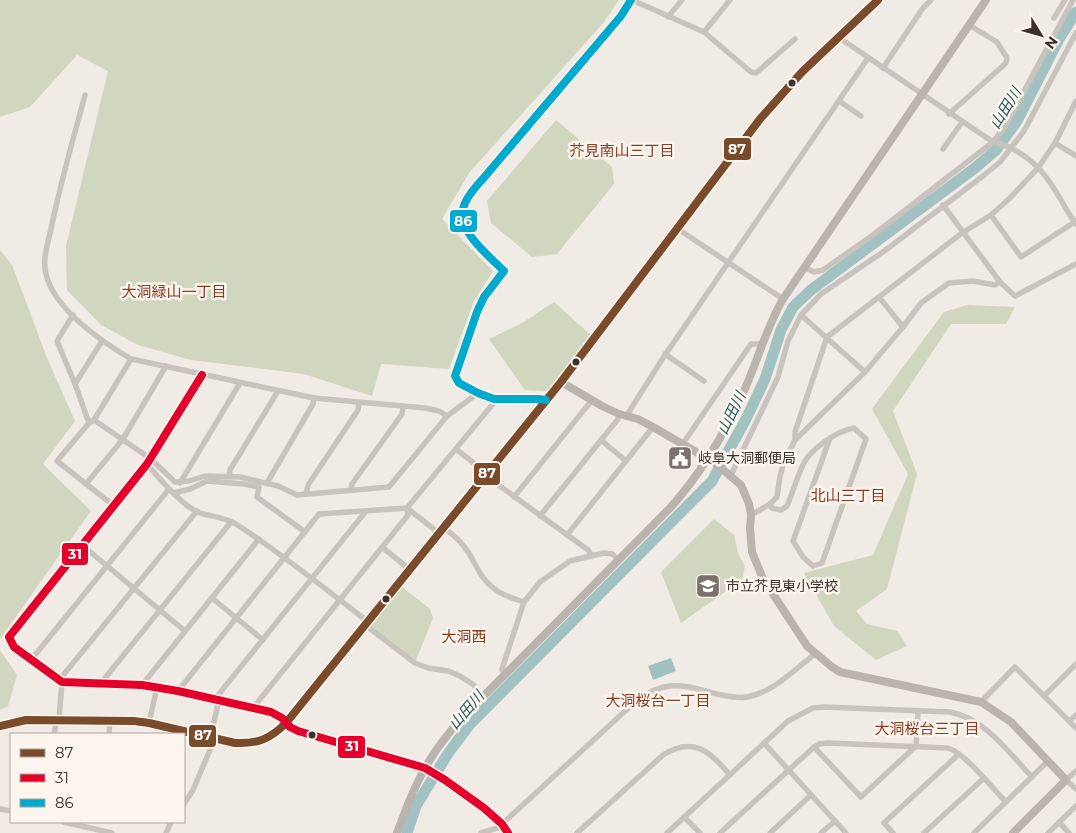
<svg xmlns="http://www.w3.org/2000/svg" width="1076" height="833" font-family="Montserrat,'Noto Sans JP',sans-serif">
	<rect width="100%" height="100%" fill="#f0ebe5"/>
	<g fill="#d1d6bf">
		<polygon points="0,0 619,0 604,22 469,173 442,219 493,271 474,301 449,369 381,364 372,396 304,374 191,360 138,345 101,325 67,290 66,246 108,71 77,55 30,107 0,117"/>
		<polygon points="556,120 612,167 614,184 557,254 532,257 491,223 487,201"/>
		<polygon points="0,250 12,265 47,358 75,421 43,464 91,511 0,639"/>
		<polygon points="554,302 592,336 548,391 525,390 489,339 522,323"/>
		<polygon points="967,305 1015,307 1006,324 951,324 893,411 917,474 887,589 856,611 867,624 897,631 907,646 876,660 834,626 804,573 873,555 908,474 872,409 944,312"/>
		<polygon points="714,519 734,535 738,553 745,566 742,580 681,623 661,572"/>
		<polygon points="402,587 430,609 433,618 416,660 370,625"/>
		<polygon points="0,650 17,675 8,706 0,710"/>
	</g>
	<polygon fill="#a1c2c1" points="671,658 676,671 653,680 648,666"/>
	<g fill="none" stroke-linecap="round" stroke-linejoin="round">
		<polyline stroke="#a1c2c1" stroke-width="11" points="407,833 416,806 447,755 470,724 712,481 746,419 765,379 781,330 793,307 811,290 975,168 996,150 1017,121 1059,39 1076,12"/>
		<g stroke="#c9c3be" stroke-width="5.5">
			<polyline points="632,0 704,32 751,72 756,73 795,39"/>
			<polyline points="668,17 682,0"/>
			<polyline points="1054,18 1065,0"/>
			<polyline points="704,32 730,0"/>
			<path d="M840,36L844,41L993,142C1016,146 1039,165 1051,184C1060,197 1067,212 1076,224"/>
			<polyline points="883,68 923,8 931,0"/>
			<path d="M85,95C73,140 60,184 51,229C48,243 42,259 46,274C54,309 102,342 131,359L314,398L425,408L439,411L447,416"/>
			<polyline points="839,101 861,116"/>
			<polyline points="949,114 1006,63 1007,58 997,42 969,25"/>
			<polyline points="1055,143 1076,156"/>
			<polyline points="943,149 962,122"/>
			<polyline points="943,205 1000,282 1015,296 1076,264"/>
			<polyline points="991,215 1021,257 1076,221"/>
			<polyline points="678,229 783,299"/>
			<polyline points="804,267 814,272 823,270 873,235 993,142 1006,125 1073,0"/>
			<polyline points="879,297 903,327"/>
			<polyline points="73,315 57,341 75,384"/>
			<polyline points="801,315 865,372"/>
			<polyline points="665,354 704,381"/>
			<path d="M546,400L538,399H494L478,393L459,383L455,376L477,312L484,297L504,271C491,258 456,230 463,209C466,196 478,185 487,174L621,16L631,0"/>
			<polyline points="627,415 663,358 868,58"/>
			<polyline points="94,420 151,459 175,482 189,481 205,476 240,477 278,486 297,495 389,487 447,416 478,393"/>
			<polyline points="89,423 75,384 102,341"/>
			<polyline points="601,440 626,461"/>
			<polyline points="795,440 795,432 827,337 962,233 991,215 1010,198 1038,168 1055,143 1076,101"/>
			<polyline points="682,445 751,344 761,344"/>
			<polyline points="456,449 484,471 486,476 588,550 592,556"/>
			<path d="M147,464C159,478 183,507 200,513C213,517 224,517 236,524C280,552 321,586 362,617L368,627L415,663L428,668L448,671L460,676L474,685L483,697"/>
			<polyline points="731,475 778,377 788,341 801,315 821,294 883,252 983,176 1000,162 1024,131 1076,33"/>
			<polyline points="229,476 230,470 278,391"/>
			<polyline points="180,483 240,383"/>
			<polyline points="267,483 313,404 314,398"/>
			<polyline points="86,484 123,439 166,366"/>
			<polyline points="351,490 352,484 402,414 403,407"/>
			<polyline points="174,493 190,489 207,481 244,484 259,487 257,497 305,532"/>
			<polyline points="306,494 308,485 358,410 359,403"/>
			<polyline points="514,497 592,400"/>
			<path d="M770,504L772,508L781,510L787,506C793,492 797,476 804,463C812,448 837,431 854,428L866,439L822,563L813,566L803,557L793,541L830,438"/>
			<polyline points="113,505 57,461 89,423 94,420 131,359"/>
			<polyline points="751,515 770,504 777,497 780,476 784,462 795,440 865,372 903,327 921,303 949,283 973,281 995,285 1000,282"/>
			<polyline points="540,516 618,419 619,414"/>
			<path d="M443,527C454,535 463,543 470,555C477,567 481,578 492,587C501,595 512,598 524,602"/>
			<polyline points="567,535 653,427"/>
			<polyline points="82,545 185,631"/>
			<polyline points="382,547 409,569"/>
			<polyline points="212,598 263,640"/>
			<polyline points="31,660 169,489"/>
			<polyline points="1076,664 1044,696 1076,728"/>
			<polyline points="504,676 502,669 524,602 540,582 570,561 604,553 612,554 619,560"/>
			<polyline points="60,679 197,511"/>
			<polyline points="101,683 231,522"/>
			<polyline points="142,685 259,539"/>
			<polyline points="178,691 319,514 407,508 439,533"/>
			<polyline points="215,699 366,511"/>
			<polyline points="981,702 1015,667 1044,696"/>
			<polyline points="253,708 408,515 407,508 492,405 494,399"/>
			<polyline points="59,719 62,682"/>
			<polyline points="1069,721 1076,715"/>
			<polyline points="149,723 157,687"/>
			<path d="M0,726L26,720L134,721L149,723L235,743C258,744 270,739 286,723L282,718L271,712L152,686L62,682L14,647L9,637L147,464L202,375"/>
			<polyline points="54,734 57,719"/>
			<polyline points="109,734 110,720"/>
			<polyline points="210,738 219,700"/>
			<polyline points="764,743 846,833"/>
			<polyline points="814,747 861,797 916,746 918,711"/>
			<polyline points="1076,771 1066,780 1076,789"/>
			<polyline points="184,804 193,790 215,738"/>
			<polyline points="0,809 11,811"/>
			<polyline points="684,817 700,833"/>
			<polyline points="63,822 112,833"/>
			<polyline points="1059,822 1069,833"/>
			<path d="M502,824L635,702C666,678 682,685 717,694C727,696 737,699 747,697C774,692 794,670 815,654"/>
			<polyline points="166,833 171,822"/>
			<polyline points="481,833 504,826"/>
			<path d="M577,833L663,755C693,736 710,751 730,775"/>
			<path d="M667,833L788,721L813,708L824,707L950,712C986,719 1008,752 1032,777"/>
			<path d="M720,833L814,747L819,744L828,743L948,748C966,754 992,788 1006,802"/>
			<polyline points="770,833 811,795"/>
			<polyline points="821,833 835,821"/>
			<polyline points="893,833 884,823 959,754"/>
			<polyline points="924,833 983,779"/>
			<polyline points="974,833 1048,761"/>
			<polyline points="1048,833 1076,806"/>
		</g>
		<g stroke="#bab3ae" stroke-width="8">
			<polyline points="561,382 602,406 619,414 638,419 653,427 715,463 741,485 749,504 751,515 750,528 752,552 763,579 807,646 832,667 840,672 981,702 1011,722 1066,780 1013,833"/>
			<path d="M397,833C407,806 417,779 433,755C439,745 448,735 456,724L671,507C702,472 725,433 744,391C758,360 766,328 783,299L986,0"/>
			<polyline points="508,833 502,824 484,808 445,780 425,768 298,731 286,723 561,382 760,119 802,72 878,0"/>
		</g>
		<defs>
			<path id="bus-1" d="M0,726L26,720L134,721L149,723L235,743C258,744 270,739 286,723L561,382L760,119L802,72L878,0"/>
			<polyline id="bus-2" points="202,375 147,464 9,637 14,647 62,682 142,685 178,691 271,712 282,718 290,727 298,731 425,768 445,780 484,808 502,824 508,833"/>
			<path id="bus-3" d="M546,400L538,399H494L478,393L459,383L455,376L477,312L484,297L504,271C491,258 456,230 463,209C466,196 478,185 487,174L621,16L631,0"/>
		</defs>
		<use href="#bus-1" stroke="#fbf5ee" stroke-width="11"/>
		<use href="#bus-2" stroke="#fbf5ee" stroke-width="11"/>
		<use href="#bus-3" stroke="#fbf5ee" stroke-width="11"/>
		<use href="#bus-1" stroke="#7a4b2a" stroke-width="8"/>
		<use href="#bus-2" stroke="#e4002b" stroke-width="8"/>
		<use href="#bus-3" stroke="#00a9ce" stroke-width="8"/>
	</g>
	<defs>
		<symbol id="civic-square" viewBox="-11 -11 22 22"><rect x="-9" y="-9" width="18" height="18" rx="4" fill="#7a716c" stroke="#fbf5ee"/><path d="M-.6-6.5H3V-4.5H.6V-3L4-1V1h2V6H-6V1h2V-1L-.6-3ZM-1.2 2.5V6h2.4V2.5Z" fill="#fff"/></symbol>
		<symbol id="school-square" viewBox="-11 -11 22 22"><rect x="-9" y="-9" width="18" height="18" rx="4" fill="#7a716c" stroke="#fbf5ee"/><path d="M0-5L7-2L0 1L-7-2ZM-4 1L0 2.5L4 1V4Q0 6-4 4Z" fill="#fff"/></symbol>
	</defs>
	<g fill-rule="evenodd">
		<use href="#civic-square" x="666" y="444" width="28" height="28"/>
		<use href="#school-square" x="694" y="572" width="28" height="28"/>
	</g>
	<g fill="#3b302b" stroke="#fbf5ee" stroke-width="2">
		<circle cx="792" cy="83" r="4.5"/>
		<circle cx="576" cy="362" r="4.5"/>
		<circle cx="386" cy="599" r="4.5"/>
		<circle cx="312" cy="735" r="4.5"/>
	</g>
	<g text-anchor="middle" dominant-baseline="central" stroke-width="5" stroke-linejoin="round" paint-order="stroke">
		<g font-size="14" fill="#3b302b" stroke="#fbf5ee" text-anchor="start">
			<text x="698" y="458">岐阜大洞郵便局</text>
			<text x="726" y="586">市立芥見東小学校</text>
		</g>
		<g font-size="15" font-style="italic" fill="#1f5a5e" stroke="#fbf5ee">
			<text transform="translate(1005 108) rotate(-58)">山田川</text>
			<text transform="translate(731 413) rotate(-64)">山田川</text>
			<text transform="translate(466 710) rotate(-49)">山田川</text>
		</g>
		<g font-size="15" fill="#8c3b22" stroke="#fbf5ee">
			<text x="622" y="150">芥見南山三丁目</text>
			<text x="174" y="291">大洞緑山一丁目</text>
			<text x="848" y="495">北山三丁目</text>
			<text x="464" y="636">大洞西</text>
			<text x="658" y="700">大洞桜台一丁目</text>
			<text x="927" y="728">大洞桜台三丁目</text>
		</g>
	</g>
	<g stroke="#fbf5ee" stroke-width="2">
		<rect x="723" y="137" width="29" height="24" rx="5" fill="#7a4b2a"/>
		<rect x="449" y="209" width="29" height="24" rx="5" fill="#00a9ce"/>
		<rect x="473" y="462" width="28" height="24" rx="5" fill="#7a4b2a"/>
		<rect x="61" y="542" width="28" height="24" rx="5" fill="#e4002b"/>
		<rect x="188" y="724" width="29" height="24" rx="5" fill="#7a4b2a"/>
		<rect x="337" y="735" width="29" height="24" rx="5" fill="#e4002b"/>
	</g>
	<g font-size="14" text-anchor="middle" font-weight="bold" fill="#fff">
		<text x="737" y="154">87</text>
		<text x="463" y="226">86</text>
		<text x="487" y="478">87</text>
		<text x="75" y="559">31</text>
		<text x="203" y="740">87</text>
		<text x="352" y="751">31</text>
	</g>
	<rect x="10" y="733" width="175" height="90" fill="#fbf5ee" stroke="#aea6a0"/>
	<rect x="20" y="749" width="25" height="8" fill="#7a4b2a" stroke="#aea6a0"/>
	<text x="55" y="758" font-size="15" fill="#3b302b">87</text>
	<rect x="20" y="774" width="25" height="8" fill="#e4002b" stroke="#aea6a0"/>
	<text x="55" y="783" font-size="15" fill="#3b302b">31</text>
	<rect x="20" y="799" width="25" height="8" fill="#00a9ce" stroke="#aea6a0"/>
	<text x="55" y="808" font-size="15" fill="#3b302b">86</text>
	<g transform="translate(1041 35) rotate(127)" stroke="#fbf5ee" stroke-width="4" paint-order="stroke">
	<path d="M0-4L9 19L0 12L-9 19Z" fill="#3b302b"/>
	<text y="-8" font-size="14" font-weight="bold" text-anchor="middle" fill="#3b302b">N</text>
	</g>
</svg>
